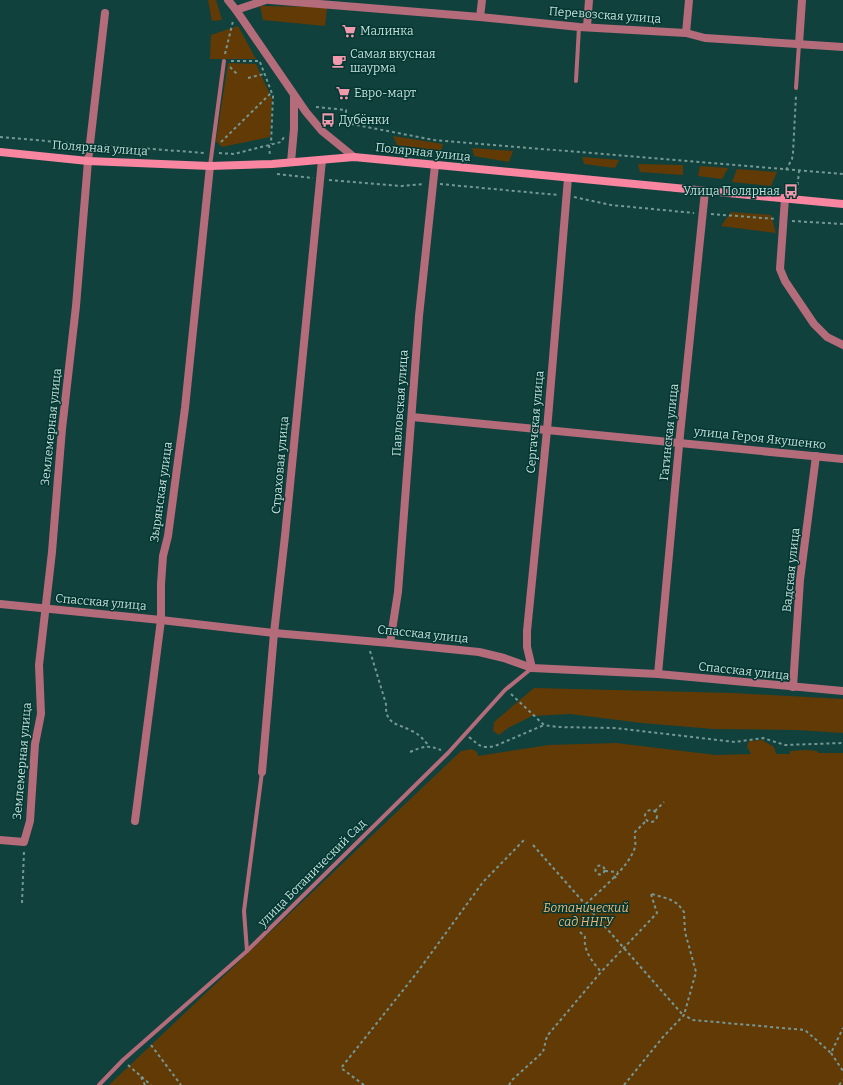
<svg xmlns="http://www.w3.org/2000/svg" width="843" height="1085" font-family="Bitter,serif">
	<rect width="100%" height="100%" fill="#11413d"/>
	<g fill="#623a05">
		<polygon points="208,0 216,0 222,20 212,21"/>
		<polygon points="260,6 327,7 325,26 263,20"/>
		<polygon points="238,26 256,59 210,59 211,35"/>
		<polygon points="228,63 256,64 272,99 270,137 222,147 216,141"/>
		<polygon points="393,136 443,144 441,151 397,145"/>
		<polygon points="472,148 513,151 509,162 474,156"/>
		<polygon points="582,157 619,160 615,168 584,164"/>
		<polygon points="638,164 683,165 683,175 640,172"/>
		<polygon points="700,166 728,168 722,179 698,176"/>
		<polygon points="737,169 777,172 771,186 732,182"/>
		<polygon points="731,212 771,215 776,233 721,226"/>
		<polygon points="534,688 733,693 843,699 843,733 797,730 713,729 642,723 570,714 532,716 508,728 499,735 493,731 494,722"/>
		<polygon points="762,740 774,747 776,754 790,754 790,751 806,750 817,751 819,753 843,753 843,1085 109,1085 461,751 472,749 477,752 478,756 549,745 616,743 716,755 751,754 747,746 749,741"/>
	</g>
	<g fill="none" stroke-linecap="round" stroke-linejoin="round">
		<g stroke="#759894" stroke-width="2" stroke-dasharray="3 3" stroke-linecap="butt">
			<polyline points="225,54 233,21"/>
			<polyline points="231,61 260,61"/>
			<polyline points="260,62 273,96 271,144"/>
			<polyline points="230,67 237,74"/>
			<polyline points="248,78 264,74"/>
			<polyline points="316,107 346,110 346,123 434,140 843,174"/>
			<polyline points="0,137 81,144"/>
			<polyline points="221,142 272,92"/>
			<polyline points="99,145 205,153"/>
			<polyline points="269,145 270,156"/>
			<polyline points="219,153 234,154 281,142 284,137"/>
			<polyline points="786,170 792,159 793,153 796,95"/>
			<polyline points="277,174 313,178"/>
			<polyline points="329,180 402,186 424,184"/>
			<polyline points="440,184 558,195"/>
			<polyline points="797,191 799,171"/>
			<polyline points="574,197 611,205 694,213"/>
			<polyline points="711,214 776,219"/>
			<polyline points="792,221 843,224"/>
			<path d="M370,651L386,704C385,725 397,723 412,731C419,734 424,740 429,746"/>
			<polyline points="511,694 544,725 557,727 615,728 735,742 763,738 785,745 843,743"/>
			<path d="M469,737C479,745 481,749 495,746L544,725"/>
			<path d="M410,752C424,746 428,745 441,750"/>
			<circle cx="651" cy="816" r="6"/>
			<polyline points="655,811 664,802"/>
			<polyline points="533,845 683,1015"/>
			<circle cx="600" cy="870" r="4.5"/>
			<polyline points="605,871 618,872"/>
			<polyline points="614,876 617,879"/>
			<polyline points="652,894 669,899 678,904 684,912 685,932 696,972 684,1015"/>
			<polyline points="22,903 24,851"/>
			<path d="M586,904C601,889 626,870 634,850C637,844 634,838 635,832L647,820"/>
			<path d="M580,932L585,937C583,951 593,962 601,972"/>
			<polyline points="151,1045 181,1085"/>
			<polyline points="831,1053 843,1071"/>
			<polyline points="128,1065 151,1085"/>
			<polyline points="141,1077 145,1085"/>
			<polyline points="364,1085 341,1068 416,974 483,882 525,839"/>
			<polyline points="509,1085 512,1080 543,1052 547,1036 601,972 657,913 651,894"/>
			<polyline points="624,1085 663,1037 684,1015 693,1020 805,1030 831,1053 843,1028"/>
			<polyline points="839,1085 843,1080"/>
		</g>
		<g stroke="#b46c7b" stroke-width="4">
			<polyline points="576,81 579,27"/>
			<polyline points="796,88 799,44"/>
			<polyline points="210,166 224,61"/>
			<polyline points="247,951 244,911 262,772"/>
			<polyline points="99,1085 123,1060 247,951 448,753 505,690 532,668"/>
		</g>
		<g stroke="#b46c7b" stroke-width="8">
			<polyline points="270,0 480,17 579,27 686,33 705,38 843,47"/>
			<polyline points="236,10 266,0"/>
			<polyline points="480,17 482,0"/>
			<polyline points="587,27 589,0"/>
			<polyline points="686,33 689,0"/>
			<polyline points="799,44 802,0"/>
			<polyline points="785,198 780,269 785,281 814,324 827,337 843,345"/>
			<polyline points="412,417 843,459"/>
			<polyline points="0,604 161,620 274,633 390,643 479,652 504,658 532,668 658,674 843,691"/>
			<polyline points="390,643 398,592 419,316 435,165"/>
			<polyline points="532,668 527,647 527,631 547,430 568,178"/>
			<polyline points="658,674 680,435 705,191"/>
			<polyline points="793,687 800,580 816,456"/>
			<polyline points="262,772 274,633 285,536 322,160"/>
			<polyline points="135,821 161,620 161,584 163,556 168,536 185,408 210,166"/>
			<polyline points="0,840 24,842 30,821 35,744 41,714 39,665 52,552 62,429 76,306 88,161 105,13"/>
		</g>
		<g stroke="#b46c7b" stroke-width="8">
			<polyline points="228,0 236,10 306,112 322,131 354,157"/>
			<polyline points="291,162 294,129 294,96"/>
		</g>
		<polyline stroke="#f886a1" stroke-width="8" points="0,152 88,161 210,166 272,164 354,157 843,204"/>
	</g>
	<defs>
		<symbol id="supermarket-bare" viewBox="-9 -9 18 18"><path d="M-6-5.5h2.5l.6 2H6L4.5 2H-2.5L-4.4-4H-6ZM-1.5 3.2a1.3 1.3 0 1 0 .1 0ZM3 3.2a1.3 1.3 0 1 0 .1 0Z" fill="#f29aad" stroke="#033732" stroke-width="2.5" paint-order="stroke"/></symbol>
		<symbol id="cafe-bare" viewBox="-9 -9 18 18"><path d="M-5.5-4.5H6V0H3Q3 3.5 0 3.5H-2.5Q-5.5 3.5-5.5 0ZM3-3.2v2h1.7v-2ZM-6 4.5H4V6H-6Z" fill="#f29aad" stroke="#033732" stroke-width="2.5" paint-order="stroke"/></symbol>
		<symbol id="bus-bare" viewBox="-9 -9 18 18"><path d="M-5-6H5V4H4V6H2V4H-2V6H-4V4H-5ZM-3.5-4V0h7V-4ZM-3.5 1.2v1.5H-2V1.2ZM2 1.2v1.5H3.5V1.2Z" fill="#f29aad" stroke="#033732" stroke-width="2.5" paint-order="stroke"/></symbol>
	</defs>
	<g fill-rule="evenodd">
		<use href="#supermarket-bare" x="339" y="21" width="20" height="20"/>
		<use href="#cafe-bare" x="329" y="51" width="20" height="20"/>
		<use href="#supermarket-bare" x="333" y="83" width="20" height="20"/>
		<use href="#bus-bare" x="318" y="110" width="20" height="20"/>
		<use href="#bus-bare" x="781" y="181" width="20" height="20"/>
	</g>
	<g text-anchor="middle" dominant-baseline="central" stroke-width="3" stroke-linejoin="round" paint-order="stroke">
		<g font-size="12" fill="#c7dfdb" stroke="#033732">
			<text transform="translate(605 15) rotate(4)">Перевозская улица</text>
			<text transform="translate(100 148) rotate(4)">Полярная улица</text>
			<text transform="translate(423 152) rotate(6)">Полярная улица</text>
			<text transform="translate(400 403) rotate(-86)">Павловская улица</text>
			<text transform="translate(535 422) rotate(-85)">Сергачская улица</text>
			<text transform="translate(51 427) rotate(-84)">Землемерная улица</text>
			<text transform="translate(669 432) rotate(-84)">Гагинская улица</text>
			<text transform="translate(760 438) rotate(6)">улица Героя Якушенко</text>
			<text transform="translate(280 465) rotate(-85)">Страховая улица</text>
			<text transform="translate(161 492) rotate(-82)">Зырянская улица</text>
			<text transform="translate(791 570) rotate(-84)">Вадская улица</text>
			<text transform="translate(101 602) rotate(5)">Спасская улица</text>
			<text transform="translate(423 634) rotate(6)">Спасская улица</text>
			<text transform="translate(744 671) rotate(6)">Спасская улица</text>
			<text transform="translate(22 761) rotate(-85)">Землемерная улица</text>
			<text transform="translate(312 873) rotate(-45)">улица Ботанический Сад</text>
		</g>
		<g font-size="12" fill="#c7dfdb" stroke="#033732" text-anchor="start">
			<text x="360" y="31">Малинка</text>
			<text x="350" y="54">Самая вкусная<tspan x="350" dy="14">шаурма</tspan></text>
			<text x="354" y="93">Евро-март</text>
			<text x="339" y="120">Дубёнки</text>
			<text x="780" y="191" text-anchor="end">Улица Полярная</text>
		</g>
		<g font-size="12" font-style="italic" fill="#f5b778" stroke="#033732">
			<text x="586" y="908">Ботанический<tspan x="586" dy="14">сад ННГУ</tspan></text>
		</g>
	</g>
</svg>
